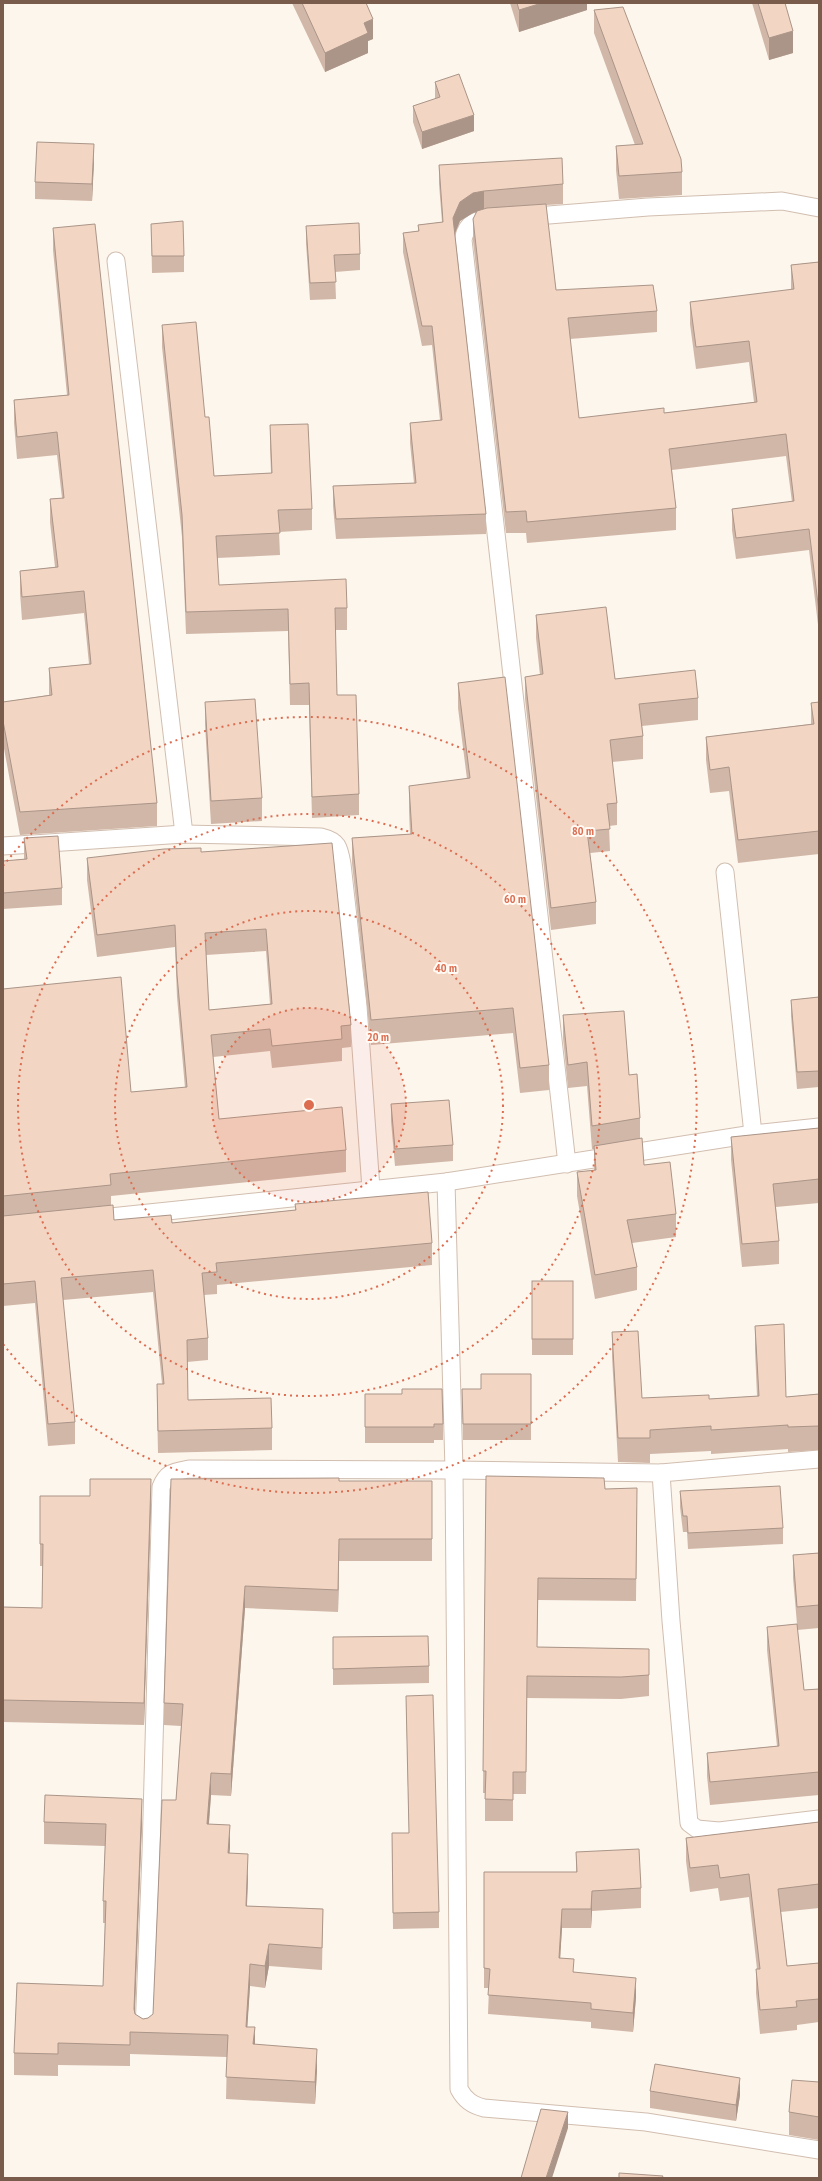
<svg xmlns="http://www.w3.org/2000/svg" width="822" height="2181" font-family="'PT Sans Narrow',sans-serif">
	<rect width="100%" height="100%" fill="#fdf6ec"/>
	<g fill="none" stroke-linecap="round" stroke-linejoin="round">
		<defs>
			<g id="service">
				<polyline points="524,217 648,207 782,201 819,208"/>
				<path d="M496,219C478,220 467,220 463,240L567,1164"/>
				<polyline points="116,261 184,834"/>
				<path d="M3,846L184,834L321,837C338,841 339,847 342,864L358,1006L371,1189"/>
				<polyline points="725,872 753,1134"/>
				<path d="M446,1182L454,1470L459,2089C465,2100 472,2105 484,2108L646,2122L819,2150"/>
				<polyline points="91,1219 446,1182 753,1134 819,1127"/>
				<polyline points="661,1473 671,1621 689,1823 697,1829 719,1831 819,1819"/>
				<path d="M144,2031L151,1853L161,1487C167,1472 174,1472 189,1469L454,1470L661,1473L819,1459"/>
			</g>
		</defs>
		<use href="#service" stroke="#d1beb0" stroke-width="19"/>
		<use href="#service" stroke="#fff" stroke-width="17"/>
	</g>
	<g fill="#d1b7a8" fill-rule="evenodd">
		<polygon points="292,3 366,3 373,39 368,41 368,53 325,72"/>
		<polygon points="510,3 587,3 587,10 519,32"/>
		<polygon points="752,3 785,3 793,53 769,60"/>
		<polygon points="594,10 682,172 682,195 619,199 616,170 616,146 635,145 594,33"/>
		<polygon points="435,82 474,131 422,149 413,122 413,106 435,99"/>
		<polygon points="94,161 92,201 35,199 35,182"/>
		<polygon points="439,165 563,184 563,204 546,205 556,290 657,311 657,332 570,339 579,418 664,413 754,402 749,362 696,369 690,324 690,302 791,290 791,265 819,262 819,633 809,550 736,559 732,530 732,509 792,502 786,456 672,470 676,508 676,530 527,543 526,533 506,533 473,241 473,219 477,212 473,213 460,221 455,234 486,514 486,534 336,539 333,506 333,486 414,483 410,443 410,423 440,420 432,345 422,346 403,252 403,233 418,231 418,225 442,222 439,184"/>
		<polygon points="151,224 184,256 184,272 152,273"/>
		<polygon points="306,226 360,254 360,270 335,272 336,299 310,300 306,243"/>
		<polygon points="53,228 157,803 157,826 20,835 3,743 3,702 49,695 49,668 89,664 84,613 22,620 20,593 20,571 55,567 50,522 50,499 62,498 57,455 17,459 14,423 14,400 67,395 53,250"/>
		<polygon points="162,325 205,417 214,476 271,473 270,447 270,425 312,509 312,530 279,532 280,555 217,558 219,585 347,608 347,630 335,630 337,695 359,794 359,815 312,818 309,705 290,705 288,631 186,634 182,537 162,347"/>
		<polygon points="536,615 615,679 698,698 698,720 642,726 643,736 643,759 612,762 617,803 617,825 609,826 610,851 590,853 596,902 596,924 551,930 525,699 525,677 540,675 536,638"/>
		<polygon points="458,683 549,1065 549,1090 520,1093 513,1033 371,1045 352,863 352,838 410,834 409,811 409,786 467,779 458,708"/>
		<polygon points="205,702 262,798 262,821 211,824 205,725"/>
		<polygon points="819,702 819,854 738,863 729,791 710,793 706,760 706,737 811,724 811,703"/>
		<polygon points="24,838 62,888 62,905 3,909 3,861 24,859"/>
		<path d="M201,852L351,1025V1047L342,1048V1061L272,1068L270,1051L213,1057L219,1119L346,1150V1172L111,1196V1205L114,1220L172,1223L295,1210V1204L432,1243V1265L217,1285V1294L204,1295L208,1338V1360L187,1362L188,1400L272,1428V1450L158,1453L157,1406V1384H162L153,1292L63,1300L75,1422V1444L48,1446L35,1303L3,1306V989L131,1092L185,1088L177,997L175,947L97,957L87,880V858ZM266,951L270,1004L209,1010L206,955Z"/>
		<polygon points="819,997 819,1087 797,1089 791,1016 791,1000"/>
		<polygon points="563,1015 629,1075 640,1118 640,1138 644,1165 676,1214 676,1237 632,1243 637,1267 637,1290 595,1299 577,1196 577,1172 594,1170 594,1149 592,1149 587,1086 568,1088 563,1038"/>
		<polygon points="391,1104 453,1145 453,1161 395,1166 391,1121"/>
		<polygon points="819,1128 819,1203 776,1207 779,1241 779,1264 742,1267 731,1160 731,1137"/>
		<rect x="532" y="1281" width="41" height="74"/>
		<polygon points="755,1326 786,1397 819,1394 819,1450 788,1452 788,1449 711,1454 711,1451 650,1454 650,1463 618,1462 612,1357 612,1332 642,1398 709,1399 757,1396 755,1350"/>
		<polygon points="531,1374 531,1440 463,1440 462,1389 481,1389"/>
		<polygon points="365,1394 402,1394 443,1424 443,1440 434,1440 434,1443 365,1443"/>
		<polygon points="486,1476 605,1489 637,1509 636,1601 538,1600 537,1647 649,1649 649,1696 621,1699 527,1698 526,1794 513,1794 513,1821 485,1821 485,1793 483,1793"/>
		<polygon points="171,1479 339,1481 432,1481 432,1561 339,1561 338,1612 245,1608 231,1796 211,1795 209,1824 230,1847 229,1853 248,1876 247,1906 323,1909 322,1970 269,1966 265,1988 250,1986 247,2027 255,2045 317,2070 315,2104 226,2099 227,2057 130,2054 130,2066 58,2065 58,2076 14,2075 14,2053 103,1986 105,1923 103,1923 103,1901 105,1846 44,1844 44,1822 142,1821 135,2011 135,2014 143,2019 148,2018 153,2014 176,1800 181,1726 164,1725 164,1703"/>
		<polygon points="680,1491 783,1528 783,1544 688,1549 687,1532 683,1532 680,1507"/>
		<polygon points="151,1501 144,1725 3,1722 3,1607 42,1608 43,1566 40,1566 40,1544"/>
		<polygon points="819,1553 819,1628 797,1630 804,1690 819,1689 819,1795 710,1805 707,1776 707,1753 777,1746 767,1650 767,1627 797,1624 793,1578 793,1555"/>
		<polygon points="333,1637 429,1666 429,1683 333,1685"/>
		<polygon points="406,1696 439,1912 439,1928 393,1929 392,1833 409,1833"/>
		<polygon points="819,1822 819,1908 781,1912 787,1966 819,1963 819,2022 797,2025 797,2030 760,2034 756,1993 756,1969 757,1969 749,1897 720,1901 718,1888 690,1892 686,1861 686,1838"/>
		<polygon points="576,1852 641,1888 641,1908 592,1911 591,1928 562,1928 560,1958 574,1972 636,1997 633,2032 591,2028 591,2022 488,2014 489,1988 484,1988 484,1872 576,1872"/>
		<polygon points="819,2082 819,2140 789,2135 789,2112"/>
		<polygon points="650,2091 740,2095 736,2121 650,2108"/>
	</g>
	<g fill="#aa9588">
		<polygon points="542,3 587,3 587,10 519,32 519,10"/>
		<polygon points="373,19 373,39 368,41 368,53 325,72 325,53 364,23"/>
		<polygon points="793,31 793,53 769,60 769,38"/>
		<polygon points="474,115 474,131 422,149 422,132"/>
		<polygon points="94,144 94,161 92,201 92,184"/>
		<polygon points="484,191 484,210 473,213 460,221 453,238 453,218 460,202 473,193"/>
		<polygon points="151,1479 151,1501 144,1725 144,1703"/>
		<polygon points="339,1539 339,1561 338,1612 338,1590"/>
		<polygon points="245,1586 245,1608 231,1796 231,1774"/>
		<polygon points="211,1773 211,1795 207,1846 207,1824"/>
		<polygon points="142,1799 142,1821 134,2031 134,2009"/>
		<polygon points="230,1825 230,1847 228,1875 228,1853"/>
		<polygon points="248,1854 248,1876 246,1928 246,1906"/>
		<polygon points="592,1891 592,1911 591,1928 591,1909"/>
		<polygon points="562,1909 562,1928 559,1977 559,1958"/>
		<polygon points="269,1944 269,1966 265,1988 265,1966"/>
		<polygon points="250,1964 250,1986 246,2049 246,2027"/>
		<polygon points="636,1978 636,1997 633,2032 633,2013"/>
		<polygon points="255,2027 255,2049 253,2044"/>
		<polygon points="317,2049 317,2070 315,2104 315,2082"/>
		<polygon points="740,2078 740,2095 736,2121 736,2105"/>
		<polygon points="568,2112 568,2128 552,2178 546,2178"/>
	</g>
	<g fill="#f3d5c3" stroke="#aa9588" fill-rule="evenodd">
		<polygon points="302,3 366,3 373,19 364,23 368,33 325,53"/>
		<polygon points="517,3 542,3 519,10"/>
		<polygon points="758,3 785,3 793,31 769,38"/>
		<polygon points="623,7 681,159 682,172 619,176 616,146 643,144 594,10"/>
		<polygon points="459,74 474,115 422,132 413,106 440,97 435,82"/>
		<polygon points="37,142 94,144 92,184 35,182"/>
		<polygon points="562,158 563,184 484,191 473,193 460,202 453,218 486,514 336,519 333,486 416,483 410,423 442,420 432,326 422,326 403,233 419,231 418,225 443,222 439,165"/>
		<polygon points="546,204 556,290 653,285 657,311 568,318 579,418 664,408 664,413 757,402 749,341 696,347 690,302 794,289 791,265 819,262 819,612 809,529 736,538 732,509 794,501 786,434 669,449 676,508 527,522 526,511 506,512 473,219 477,211 487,208"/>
		<polygon points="183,221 184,256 152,256 151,224"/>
		<polygon points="359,223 360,254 334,255 336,282 310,283 306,226"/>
		<polygon points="95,224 157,803 20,812 3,721 3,702 52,695 49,668 91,664 84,591 22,597 20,571 58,567 50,499 64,498 57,432 17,437 14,400 69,395 53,228"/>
		<polygon points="196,322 205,417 209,417 214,476 272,473 270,425 308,424 312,509 278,510 280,533 216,536 219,585 346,579 347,608 335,608 337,695 356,695 359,794 312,797 309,683 290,684 288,609 186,612 182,515 162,325"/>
		<polygon points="606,607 615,679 695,670 698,698 639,704 643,736 610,740 617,803 607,804 610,829 587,831 596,902 551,908 525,677 543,674 536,615"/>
		<polygon points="505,677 549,1065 520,1068 513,1008 371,1020 352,838 412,834 409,786 470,778 458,683"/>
		<polygon points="255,699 262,798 211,801 205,702"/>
		<polygon points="819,702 819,831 738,840 729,767 710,770 706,737 814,724 811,703"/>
		<polygon points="58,836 62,888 3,893 3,861 27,859 24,838"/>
		<path d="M332,843L351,1025L341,1026L342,1039L272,1046L270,1029L211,1035L219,1119L342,1107L346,1150L110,1174L111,1185L3,1196V989L121,977L131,1092L187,1087L177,975L175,925L97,935L87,858L164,849L201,848V852ZM266,929L272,1004L209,1010L205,933Z"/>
		<polygon points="819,997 819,1071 797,1072 791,1000"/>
		<polygon points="624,1011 629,1075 637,1074 640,1118 592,1126 587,1062 568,1065 563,1015"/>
		<polygon points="449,1100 453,1145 395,1149 391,1104"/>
		<polygon points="819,1128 819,1179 773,1184 779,1241 742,1244 731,1137"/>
		<polygon points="642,1138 644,1165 670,1162 676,1214 627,1220 637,1267 595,1275 577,1172 596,1170 594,1146"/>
		<polygon points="428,1192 432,1243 216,1263 217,1272 202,1273 208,1338 187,1340 188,1400 271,1398 272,1428 158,1431 157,1384 164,1384 153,1270 61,1278 75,1422 48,1424 35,1281 3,1284 3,1216 113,1205 114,1220 171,1215 172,1223 296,1210 295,1204"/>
		<rect x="532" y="1281" width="41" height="58"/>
		<polygon points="784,1324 786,1397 819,1394 819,1426 788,1427 788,1425 711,1430 711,1426 650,1430 650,1438 618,1438 612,1332 638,1331 642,1398 709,1395 709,1399 759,1396 755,1326"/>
		<polygon points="481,1374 531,1374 531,1424 463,1424 462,1389 481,1389"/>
		<polygon points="402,1389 442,1389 443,1424 434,1424 434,1427 365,1427 365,1394 402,1394"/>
		<polygon points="486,1476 604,1478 605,1489 637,1488 636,1579 538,1578 537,1647 649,1649 649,1675 621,1677 527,1676 526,1772 513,1772 513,1800 485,1799 486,1771 483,1771"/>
		<polygon points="339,1478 339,1481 432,1481 432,1539 339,1539 338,1590 245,1586 231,1774 211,1773 207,1824 230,1825 228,1853 248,1854 246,1906 323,1909 322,1948 269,1944 265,1966 250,1964 246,2027 255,2027 253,2044 317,2049 315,2082 226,2077 228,2035 130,2032 130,2045 58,2043 58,2054 14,2053 17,1983 103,1986 106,1901 103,1901 106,1824 44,1822 45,1795 142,1799 134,2009 135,2014 143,2019 148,2018 153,2014 162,1800 176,1800 183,1704 164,1703 171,1479"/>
		<polygon points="90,1479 151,1479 144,1703 3,1700 3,1607 42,1608 43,1544 40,1544 40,1496 90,1496"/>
		<polygon points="780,1486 783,1528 688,1533 687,1516 683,1516 680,1491"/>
		<polygon points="819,1553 819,1605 797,1607 793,1555"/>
		<polygon points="797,1624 804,1690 819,1689 819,1772 710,1782 707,1753 779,1746 767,1627"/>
		<polygon points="428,1636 429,1666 333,1669 333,1637"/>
		<polygon points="433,1695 439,1912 393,1913 392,1833 409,1833 406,1696"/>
		<polygon points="819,1822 819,1884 778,1889 787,1966 819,1963 819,1999 796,2001 797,2007 760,2010 756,1969 760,1969 749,1874 720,1878 718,1865 690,1868 686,1838"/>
		<polygon points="639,1849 641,1888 592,1891 591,1909 562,1909 559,1958 574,1959 573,1972 636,1978 633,2013 591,2009 591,2003 488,1995 490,1969 484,1968 484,1872 577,1872 576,1852"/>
		<polygon points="655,2064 740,2078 736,2105 650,2091"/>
		<polygon points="792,2080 819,2082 819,2117 789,2112"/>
		<polygon points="541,2109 568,2112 546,2178 521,2178"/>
		<polygon points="619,2173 663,2176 662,2178 619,2178"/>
	</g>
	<circle cx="309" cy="1105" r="97" fill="#dc6d51" fill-opacity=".12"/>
	<g fill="none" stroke="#dc6d51" stroke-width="2" stroke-dasharray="2 4">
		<circle cx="309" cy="1105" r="97"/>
		<circle cx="309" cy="1105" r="194"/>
		<circle cx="309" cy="1105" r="291"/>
		<path d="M3 866A388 388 0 1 1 3 1344"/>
	</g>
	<circle cx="309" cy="1105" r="6" fill="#dc6d51" stroke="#fffaf3" stroke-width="2"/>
	<g font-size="12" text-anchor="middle" font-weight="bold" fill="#dc6d51" stroke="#fffaf3" stroke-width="4" stroke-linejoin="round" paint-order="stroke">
		<text x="583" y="835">80 m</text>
		<text x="515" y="903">60 m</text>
		<text x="446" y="972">40 m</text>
		<text x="378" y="1041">20 m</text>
	</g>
	<rect width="822" height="2181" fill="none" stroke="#7a5c4d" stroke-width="8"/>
</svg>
